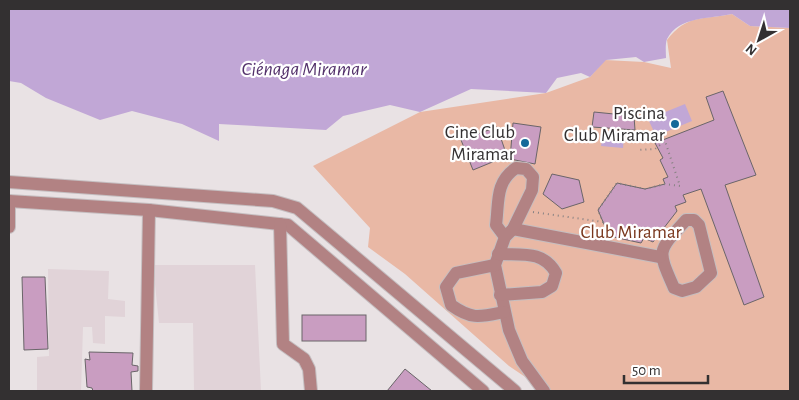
<svg xmlns="http://www.w3.org/2000/svg" width="799" height="400" font-family="'Alegreya Sans',sans-serif">
	<rect width="100%" height="100%" fill="#e9e2e4"/>
	<g fill="#e1d3d8">
		<polygon points="153,265 255,265 261,391 194,391 193,323 159,323"/>
		<polygon points="48,269 109,271 108,299 125,301 125,317 105,316 105,344 93,343 92,327 83,327 81,391 37,391 37,357 49,356"/>
	</g>
	<path fill="#e9b8a5" d="M732,14L750,26L790,28V391H546L509,366L405,274L368,247L370,228L313,166L420,112L546,93L590,77L605,60L644,62L671,68L667,40C687,14 702,20 732,14Z"/>
	<g fill="#c1a7d6">
		<path d="M9,9H790V28L750,26L732,14C710,19 679,16 667,39C665,44 666,53 666,58L644,62L636,57L606,60L590,77L581,73L557,78L546,93L471,89L420,112L390,105L343,116L326,130L219,124V141L182,124L132,111L100,120L46,98L21,83L9,81Z"/>
		<polygon points="685,104 692,121 656,136 648,119"/>
		<polygon points="603,135 624,137 623,148 601,146"/>
	</g>
	<g fill="#c99dc1" stroke="#6a6569">
		<polygon points="723,91 756,175 725,185 764,297 744,305 701,189 683,195 686,202 675,206 677,211 653,242 644,238 641,243 609,236 598,210 617,183 645,189 665,184 663,179 668,177 660,160 663,158 655,143 714,120 706,97"/>
		<polygon points="594,112 634,116 635,130 592,127"/>
		<polygon points="513,123 541,127 535,164 510,159"/>
		<polygon points="497,127 507,156 473,170 461,140"/>
		<polygon points="552,174 579,180 584,202 562,209 543,194"/>
		<polygon points="22,277 45,277 48,349 24,350"/>
		<rect x="302" y="315" width="64" height="26"/>
		<polygon points="89,352 133,353 132,365 138,366 138,371 131,372 132,391 93,391 92,388 87,387 85,359 90,360"/>
		<polygon points="405,369 432,391 387,391"/>
	</g>
	<g fill="none" stroke-linecap="round" stroke-linejoin="round">
		<defs>
			<g id="minor">
				<polyline points="9,182 273,201 297,208 515,391"/>
				<polyline points="9,201 149,210 288,225 483,391"/>
				<path d="M686,220H694L699,225L711,273L696,287L682,291L674,288C657,249 657,252 686,220Z"/>
				<polyline points="280,224 283,344 304,359 309,369 311,391"/>
				<polyline points="9,227 9,201"/>
				<polyline points="513,229 660,257"/>
				<path d="M505,237L496,225C499,202 495,182 516,168L526,169L533,177L532,190L513,229L505,237L495,265L509,330L522,361L544,391"/>
				<path d="M498,254C522,255 543,250 556,273L552,286L542,292L500,295"/>
				<path d="M495,265L456,273L446,287L451,305C472,320 480,317 504,312"/>
				<polyline points="146,391 149,210"/>
			</g>
		</defs>
		<use href="#minor" stroke="#c5bec0" stroke-width="14"/>
		<polyline stroke="#878283" stroke-width="2" stroke-dasharray="1 4" stroke-linecap="butt" points="533,212 603,222 598,210 617,183 645,189 665,184 680,186 665,141 655,149 638,150"/>
		<use href="#minor" stroke="#b28283" stroke-width="12"/>
	</g>
	<g fill="#15699a" stroke="#fff" stroke-width="2">
		<circle cx="675" cy="124" r="5"/>
		<circle cx="525" cy="143" r="5"/>
	</g>
	<g text-anchor="middle" dominant-baseline="central" stroke-width="4.5" stroke-linejoin="round" paint-order="stroke">
		<g font-size="19" fill="#333031" stroke="#fff" text-anchor="end">
			<text x="665" y="113">Piscina<tspan x="665" dy="22">Club Miramar</tspan></text>
			<text x="515" y="132">Cine Club<tspan x="515" dy="22">Miramar</tspan></text>
		</g>
		<g font-size="19" fill="#79361c" stroke="#fff">
			<text x="631" y="232">Club Miramar</text>
		</g>
		<g font-size="20" font-style="italic" fill="#53316b" stroke="#fff">
			<text x="304" y="69">Ciénaga Miramar</text>
		</g>
	</g>
	<rect width="799" height="400" fill="none" stroke="#333031" stroke-width="20"/>
	<g transform="translate(759 40) rotate(219)" stroke="#ffffff" stroke-width="4" paint-order="stroke">
	<path d="M0-4L9 19L0 12L-9 19Z" fill="#333031"/>
	<text y="-8" font-size="14" font-weight="bold" text-anchor="middle" fill="#333031">N</text>
	</g>
	<path d="M624 375v8h84v-8" fill="none" stroke="#333031" stroke-width="2.5"/>
	<text x="632" y="375" font-size="15" fill="#333031" stroke="#ffffff" stroke-width="4" paint-order="stroke">50 m</text>
</svg>
